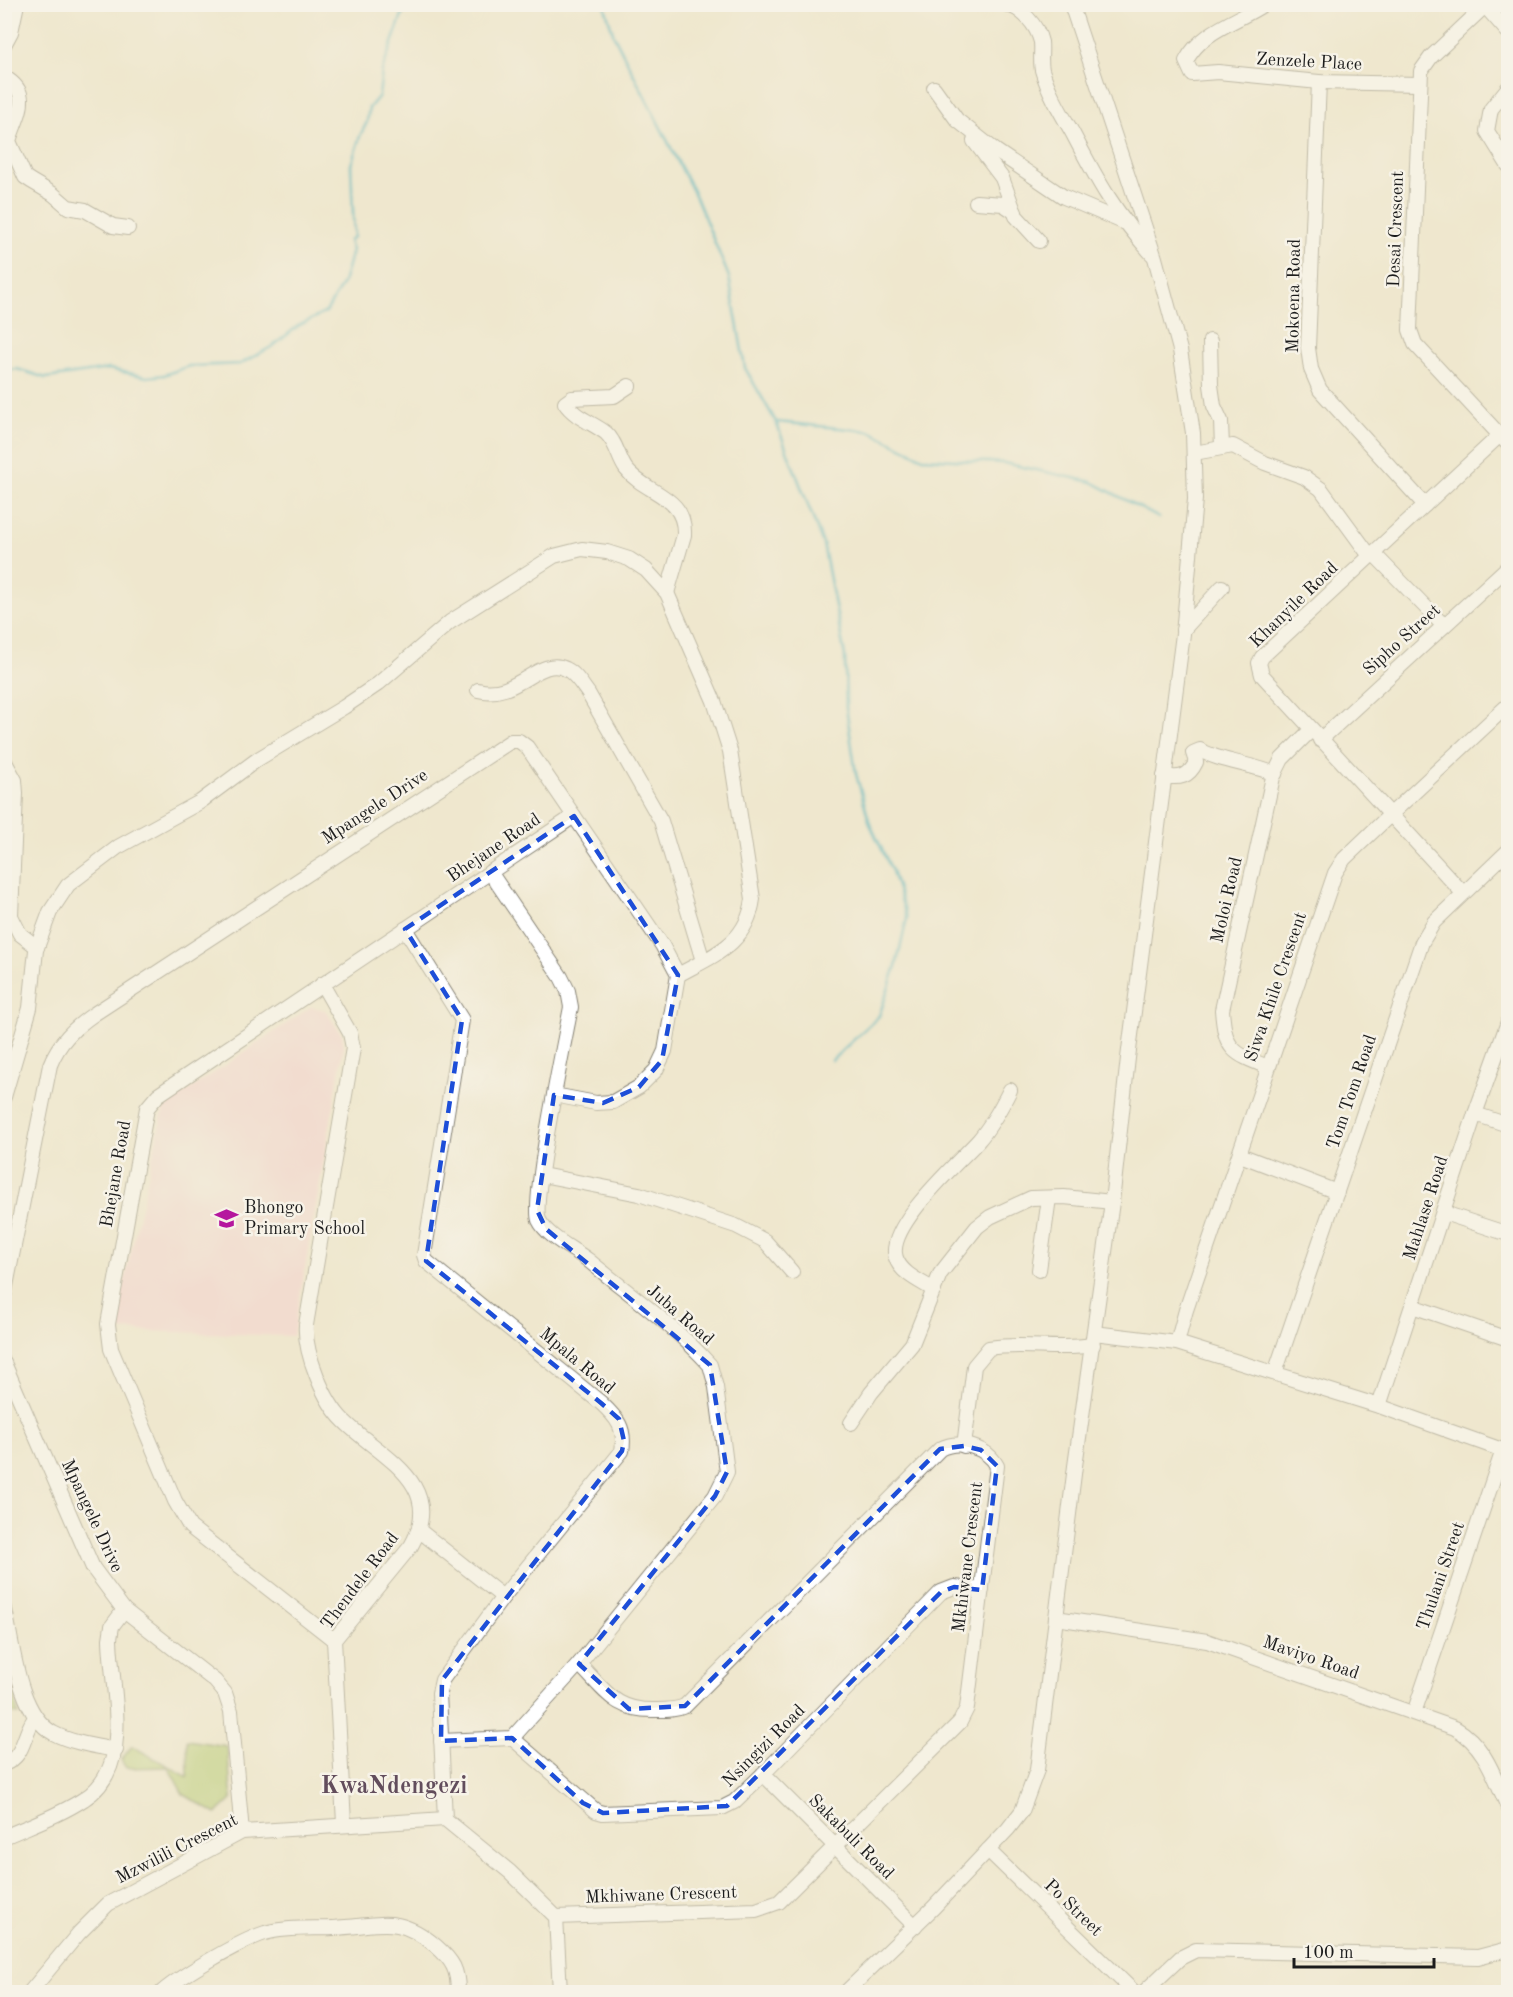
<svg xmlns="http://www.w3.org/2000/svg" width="1513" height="1997" font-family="'Old Standard TT',serif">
	<rect width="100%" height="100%" fill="#f7f3e8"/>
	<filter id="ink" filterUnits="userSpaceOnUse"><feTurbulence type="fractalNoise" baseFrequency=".0167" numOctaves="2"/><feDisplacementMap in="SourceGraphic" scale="12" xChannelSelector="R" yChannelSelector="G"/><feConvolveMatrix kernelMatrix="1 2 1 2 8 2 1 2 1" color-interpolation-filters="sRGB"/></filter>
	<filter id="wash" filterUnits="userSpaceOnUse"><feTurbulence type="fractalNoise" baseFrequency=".008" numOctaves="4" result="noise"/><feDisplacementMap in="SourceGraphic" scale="24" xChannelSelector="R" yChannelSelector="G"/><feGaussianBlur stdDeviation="1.35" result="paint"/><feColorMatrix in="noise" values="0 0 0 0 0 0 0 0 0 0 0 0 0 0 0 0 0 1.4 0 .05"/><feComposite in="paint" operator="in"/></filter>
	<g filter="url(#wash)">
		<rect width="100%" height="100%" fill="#efe7ce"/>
		<polygon fill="#f7cfd1" points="311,1007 325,1010 342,1035 344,1045 293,1336 113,1330 164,1107"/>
		<g fill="#b2ca70" stroke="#677346" stroke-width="1.5">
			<polygon points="4,1642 18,1714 8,1713 5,1709"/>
			<polygon points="187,1740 227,1746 232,1799 216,1814 183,1794 168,1767 126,1768 121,1760 132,1746 188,1777"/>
		</g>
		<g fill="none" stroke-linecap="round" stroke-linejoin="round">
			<g stroke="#3eacbc" stroke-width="3">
				<polyline points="604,4 614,36 696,197 729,277 745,368 776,422 823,544 845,656 846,707 856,774 870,824 892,871 907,918 896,966 879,1016 832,1060"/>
				<polyline points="4,371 17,369 46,378 109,369 147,377 164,375 189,366 240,364 273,346 298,326 326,312 343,283 352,251 349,240 354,237 351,165 360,136 367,122 369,108 379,96 382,71 406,4"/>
				<polyline points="777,422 869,431 923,458 1004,463 1092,482 1159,518"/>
			</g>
		</g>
	</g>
	<g filter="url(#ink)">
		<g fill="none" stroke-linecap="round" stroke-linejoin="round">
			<defs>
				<g id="minor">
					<path d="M1005,4C1022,8 1037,25 1041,42C1042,51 1040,61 1042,70C1048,91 1061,113 1072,132C1097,180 1115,213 1152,254"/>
					<path d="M1264,4C1237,22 1201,31 1186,61L1192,74L1218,72L1319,82L1419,84"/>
					<polyline points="1487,4 1431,57 1421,71 1410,330 1415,344 1508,444"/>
					<polyline points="1485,6 1508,32"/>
					<polyline points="4,45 11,32 17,4"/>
					<path d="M4,77C34,94 17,114 9,141L25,177L31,181L53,194L68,207L85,210L113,226L128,228"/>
					<polyline points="1319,82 1308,348 1311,369 1320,390 1425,505"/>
					<polyline points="934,88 957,120 996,151 1064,197 1123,222"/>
					<polyline points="1508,88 1491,109 1487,131 1508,165"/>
					<polyline points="974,141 1002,178 1016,216 1039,241"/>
					<polyline points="976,202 1003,204 1015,212"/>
					<polyline points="1210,341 1211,385 1214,406 1221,421 1222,447"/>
					<path d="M629,386L614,396L572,398L565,403C574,417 593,423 606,433C617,443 618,458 626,469C645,494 686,495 684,535L667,593"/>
					<polyline points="1194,453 1233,446 1265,463 1304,477 1321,489 1370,556"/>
					<polyline points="1373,553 1444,626"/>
					<polyline points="1183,630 1222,587"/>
					<path d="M478,690C518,700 538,655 566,669C575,673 582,685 588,693L661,821L703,961"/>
					<polyline points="1320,740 1508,567"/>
					<polyline points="4,760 15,780 16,793 11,916 20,934 37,947"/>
					<path d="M1164,776C1180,779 1189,777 1196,762L1193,753L1200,750C1218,761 1252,764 1275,774"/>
					<polyline points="1463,893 1262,675 1259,663 1262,657 1500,435"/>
					<path d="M405,929L462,1020L424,1255L426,1261L601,1403C617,1418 626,1428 622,1451L503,1597L442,1680L439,1693L445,1819"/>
					<path d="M322,984L350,1033L353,1048L306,1325C304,1352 324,1402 344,1421C380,1457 447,1483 411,1546L334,1640L344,1823"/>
					<path d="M1268,1067C1232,1053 1225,1050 1222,1010L1273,777L1282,759L1311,730"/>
					<path d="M4,1097L30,1008L36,950L50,912L68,885L118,847L200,802L258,759L344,707L378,684L450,622L554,556L582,549L607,552L629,559L646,570L667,593L714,701L730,751L753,899C747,944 714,955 678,975"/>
					<polyline points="1475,1114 1508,1125"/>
					<polyline points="1240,1155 1337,1192"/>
					<polyline points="542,1175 639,1194 736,1226 765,1241 792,1272"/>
					<polyline points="1444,1213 1508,1234"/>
					<polyline points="1039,1270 1049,1198"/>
					<path d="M934,1290C922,1282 901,1274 896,1258C885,1227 958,1163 978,1141C991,1126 1001,1108 1010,1090"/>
					<path d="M4,1296L50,1065C59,1042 74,1028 94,1014L511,741H519L527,747L662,945L678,975L665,1051L656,1070L639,1087L613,1102L596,1103L554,1095"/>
					<polyline points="1412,1306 1508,1339"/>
					<polyline points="1094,1333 1177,1343 1379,1406 1508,1452"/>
					<polyline points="1177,1343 1186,1310 1335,873 1344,859 1390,815 1508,705"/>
					<polyline points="4,1363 93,1568 124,1610 215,1681 225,1693 231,1711 242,1832"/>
					<polyline points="1275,1373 1422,942 1434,922 1508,851"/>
					<polyline points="1379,1406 1475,1114 1508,1022"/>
					<polyline points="851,1423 871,1393 912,1344 940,1274 977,1227 990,1217 1031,1198 1064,1197 1112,1202"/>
					<path d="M964,1446L974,1366L989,1348C1023,1342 1058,1351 1093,1345"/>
					<polyline points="420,1531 503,1597"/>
					<path d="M4,1605C13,1643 17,1713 53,1733C72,1743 95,1746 116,1750"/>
					<path d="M1056,1618L1207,1641L1455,1728C1485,1745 1494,1776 1508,1807"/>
					<polyline points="334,1640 190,1527 175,1501 111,1349 108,1324 147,1108 158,1095 574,816"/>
					<polyline points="1414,1713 1503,1450"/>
					<polyline points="512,1738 596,1811 603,1813 722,1808 734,1802 763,1774 941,1592 954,1587 982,1590"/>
					<path d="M441,1741L512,1738L579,1664L715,1496L727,1472L716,1387L710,1365C675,1326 629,1294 588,1260C574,1249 547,1237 539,1220C531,1200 565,1039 571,1007L568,991L561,977L490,872"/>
					<path d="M4,1764C26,1756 22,1734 35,1718"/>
					<polyline points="763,1774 915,1926"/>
					<path d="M4,1837C31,1825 60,1815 84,1799C135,1767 111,1690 110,1639L112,1626L124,1610"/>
					<polyline points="988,1850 1134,1992"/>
					<path d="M556,1917L756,1910L779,1902L960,1722L967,1708L997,1466C987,1447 959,1439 940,1449L685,1706C676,1710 667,1710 657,1710C615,1712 606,1691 579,1664"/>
					<polyline points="30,1992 79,1933 108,1904 242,1832 445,1819 510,1872 556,1917 560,1992"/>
					<path d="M162,1992C182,1975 240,1941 265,1933C287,1927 311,1929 333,1928C381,1926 397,1913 436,1946C453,1961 458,1970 458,1992"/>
					<polyline points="846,1992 933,1908 1008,1829 1022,1811 1037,1770 1075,1466 1112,1202 1128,1058 1183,634 1195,499 1193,433 1180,350 1155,258 1071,4"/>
					<polyline points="1144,1992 1180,1958 1196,1950 1478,1957 1508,1949"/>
				</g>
			</defs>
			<use href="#minor" stroke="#868275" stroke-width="16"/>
			<use href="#minor" stroke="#fff" stroke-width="14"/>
		</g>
	</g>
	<path d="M0 0H1513V1997H0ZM574,816L678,975L662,1060L639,1087L603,1103L554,1095L537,1210L546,1229L710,1365L727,1472L715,1496L579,1664L629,1709L685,1706L940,1449L964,1446L981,1450L997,1466L982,1590L954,1587L941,1592L727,1806L603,1813L583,1803L512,1738L441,1741L442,1680L622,1451L624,1441L619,1419L601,1403L426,1261L462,1020L405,929Z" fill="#efe7ce" fill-opacity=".55" fill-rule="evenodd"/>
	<path fill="none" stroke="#1d4ed8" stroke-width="4.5" stroke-dasharray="12 8" stroke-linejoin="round" d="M574,816L678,975L662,1060L639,1087L603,1103L554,1095L537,1210L546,1229L710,1365L727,1472L715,1496L579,1664L629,1709L685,1706L940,1449L964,1446L981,1450L997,1466L982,1590L954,1587L941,1592L727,1806L603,1813L583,1803L512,1738L441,1741L442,1680L622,1451L624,1441L619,1419L601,1403L426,1261L462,1020L405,929Z"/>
	<defs>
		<symbol id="school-bare" viewBox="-9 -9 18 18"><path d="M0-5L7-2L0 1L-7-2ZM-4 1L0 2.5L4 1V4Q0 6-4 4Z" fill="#b5179e" stroke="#f7f3e8" stroke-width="2.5" paint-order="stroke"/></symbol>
	</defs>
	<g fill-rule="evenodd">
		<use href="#school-bare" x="210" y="1202" width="33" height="33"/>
	</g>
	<g text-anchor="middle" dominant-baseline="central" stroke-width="5" stroke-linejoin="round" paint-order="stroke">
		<g font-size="18" fill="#1c1c1c" stroke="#f7f3e8">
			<text transform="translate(1309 62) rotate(3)">Zenzele Place</text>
			<text transform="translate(1396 229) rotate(-88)">Desai Crescent</text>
			<text transform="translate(1294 296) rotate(-89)">Mokoena Road</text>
			<text transform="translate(1294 605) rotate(-44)">Khanyile Road</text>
			<text transform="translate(1402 640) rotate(-42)">Sipho Street</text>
			<text transform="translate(375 807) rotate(-33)">Mpangele Drive</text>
			<text transform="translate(494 848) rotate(-34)">Bhejane Road</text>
			<text transform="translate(1227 900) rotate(-77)">Moloi Road</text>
			<text transform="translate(1276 987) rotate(-71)">Siwa Khile Crescent</text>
			<text transform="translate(1352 1092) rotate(-71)">Tom Tom Road</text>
			<text transform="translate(116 1174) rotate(-80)">Bhejane Road</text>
			<text transform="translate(1426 1208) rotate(-72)">Mahlase Road</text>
			<text transform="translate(680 1315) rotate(41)">Juba Road</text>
			<text transform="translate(577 1361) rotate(40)">Mpala Road</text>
			<text transform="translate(92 1516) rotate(65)">Mpangele Drive</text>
			<text transform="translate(968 1557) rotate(-83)">Mkhiwane Crescent</text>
			<text transform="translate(1441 1576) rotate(-71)">Thulani Street</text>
			<text transform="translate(360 1581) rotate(-53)">Thendele Road</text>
			<text transform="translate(1311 1658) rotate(19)">Maviyo Road</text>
			<text transform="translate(764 1746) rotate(-45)">Nsingizi Road</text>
			<text transform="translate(851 1837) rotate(45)">Sakabuli Road</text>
			<text transform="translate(177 1849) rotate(-27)">Mzwilili Crescent</text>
			<text transform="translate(661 1895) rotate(-2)">Mkhiwane Crescent</text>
			<text transform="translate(1073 1908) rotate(44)">Po Street</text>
		</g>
		<g font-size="18" fill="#1c1c1c" stroke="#f7f3e8" text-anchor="start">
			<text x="244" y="1208">Bhongo<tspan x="244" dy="21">Primary School</tspan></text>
		</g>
		<g font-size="24" font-weight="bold" fill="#624d5c" stroke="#f7f3e8">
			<text x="394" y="1787">KwaNdengezi</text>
		</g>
	</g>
	<rect width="1513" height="1997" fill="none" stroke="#f7f3e8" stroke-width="24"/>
	<path d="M1294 1958v9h140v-9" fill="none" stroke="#1c1c1c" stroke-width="3"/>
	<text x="1303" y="1958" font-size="18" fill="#1c1c1c" stroke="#f7f3e8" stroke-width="4.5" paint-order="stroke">100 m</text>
</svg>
